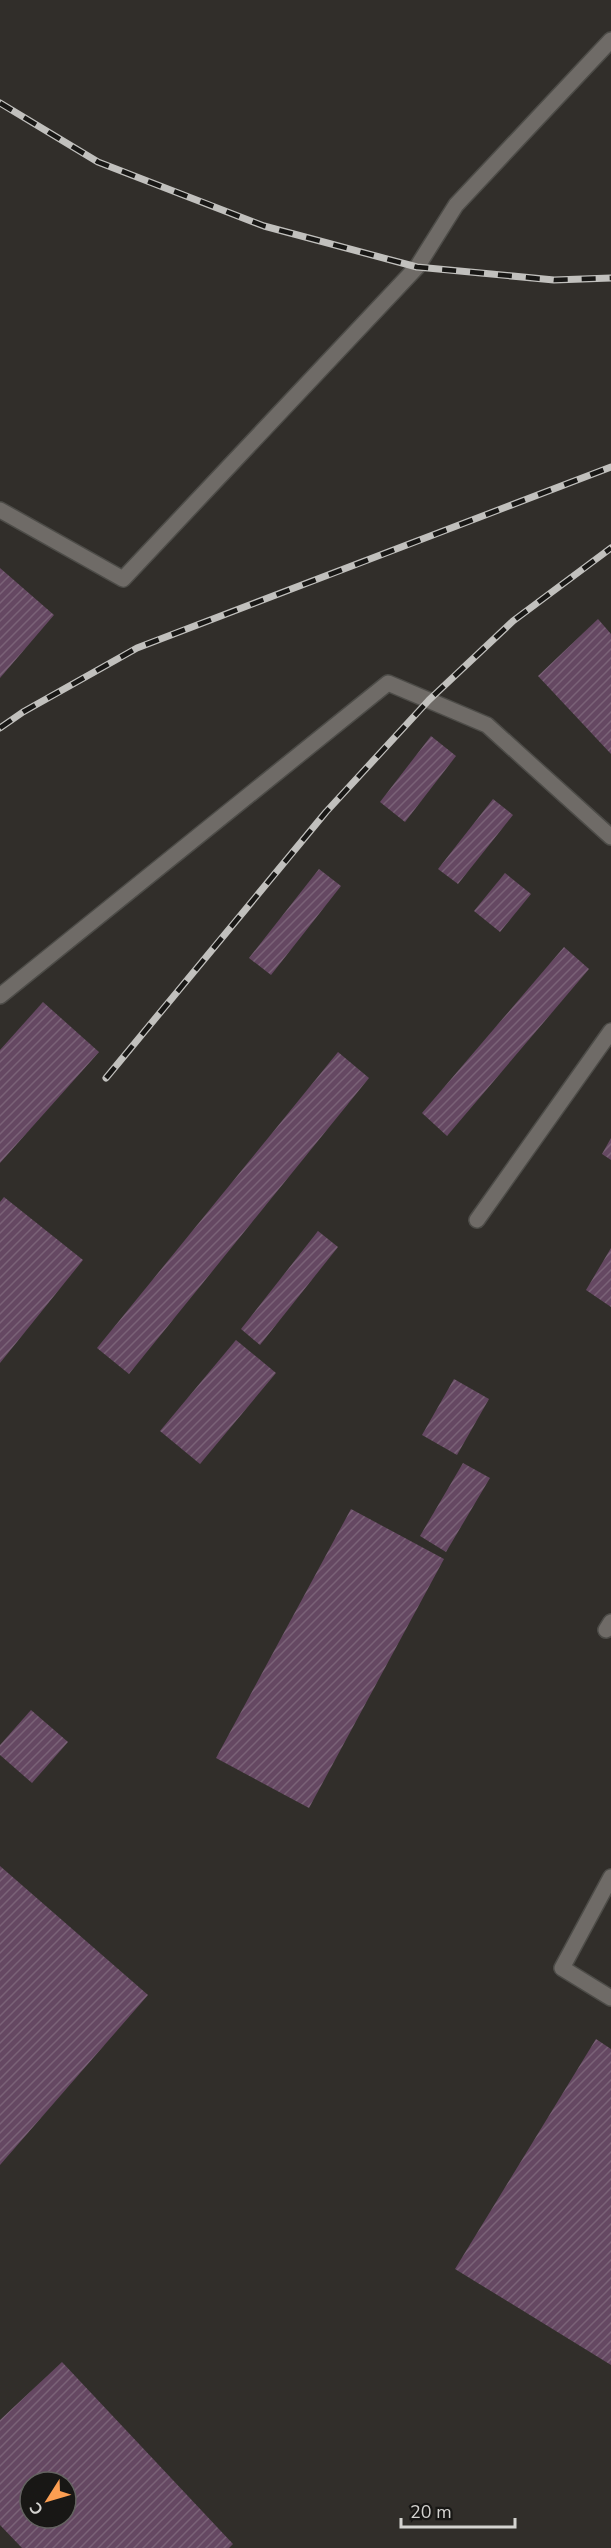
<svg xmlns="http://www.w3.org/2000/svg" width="611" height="2548" font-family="'Nunito Sans',sans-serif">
	<defs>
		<pattern id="building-hatch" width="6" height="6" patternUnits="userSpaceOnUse" patternTransform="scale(1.5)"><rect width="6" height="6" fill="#654862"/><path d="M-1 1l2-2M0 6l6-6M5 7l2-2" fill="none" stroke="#7a6277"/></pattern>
	</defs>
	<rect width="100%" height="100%" fill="#312e2a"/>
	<g fill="url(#building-hatch)" fill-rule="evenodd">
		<polygon points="0,568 54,615 0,678"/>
		<polygon points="598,619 611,634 611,754 538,676"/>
		<polygon points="431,736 456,756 405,822 380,802"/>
		<polygon points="493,799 513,815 458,884 438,869"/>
		<polygon points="319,869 341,886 271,975 249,958"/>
		<polygon points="505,873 531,894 500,932 474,911"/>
		<polygon points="564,947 589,969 447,1136 422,1113"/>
		<polygon points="43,1002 99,1052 0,1163 0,1050"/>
		<polygon points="338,1052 369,1078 129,1374 97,1348"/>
		<polygon points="611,1138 611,1160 602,1154"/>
		<polygon points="4,1197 83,1260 0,1363 0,1202"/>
		<polygon points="318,1231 338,1247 260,1345 241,1329"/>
		<polygon points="611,1248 611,1307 586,1290"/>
		<polygon points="236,1340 276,1373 200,1464 160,1431"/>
		<polygon points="454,1379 489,1399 457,1455 422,1435"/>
		<polygon points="463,1463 490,1478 446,1552 420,1536"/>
		<polygon points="351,1509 444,1559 309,1808 216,1758"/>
		<polygon points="31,1710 68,1742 32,1783 0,1755 0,1745"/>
		<polygon points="0,1866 148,1995 0,2165"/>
		<polygon points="596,2039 611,2049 611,2365 455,2269"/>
		<path d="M62,2362L233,2544L229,2548H22L0,2525V2420ZM30,2482H66V2518H30Z"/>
	</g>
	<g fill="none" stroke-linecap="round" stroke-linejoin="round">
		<defs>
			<g id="minor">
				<polyline points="0,510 123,579 417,267 456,205 611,40"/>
				<polyline points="0,996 388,683 487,725 611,837"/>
				<polyline points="477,1220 611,1031"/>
				<polyline points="606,1630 611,1622"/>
				<polyline points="611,1877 562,1968 611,1998"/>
			</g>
		</defs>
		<use href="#minor" stroke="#4d4c48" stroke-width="18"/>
		<use href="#minor" stroke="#6f6b67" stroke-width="15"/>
		<defs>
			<g id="rail">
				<polyline points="0,103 98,162 264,226 417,267 554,280 611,278"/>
				<polyline points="0,728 23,712 137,648 611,467"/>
				<polyline points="106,1078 326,812 429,700 513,621 611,548"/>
			</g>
		</defs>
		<use href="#rail" stroke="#c1c0bd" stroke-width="7"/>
		<use href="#rail" stroke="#181715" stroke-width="4.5" stroke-dasharray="14" stroke-linecap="butt"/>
	</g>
	<g transform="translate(48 2500) rotate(233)"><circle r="28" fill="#181715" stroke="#636260" stroke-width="1.5"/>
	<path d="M0-4.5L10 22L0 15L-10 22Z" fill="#fc9e52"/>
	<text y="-9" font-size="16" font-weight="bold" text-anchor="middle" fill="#d4d3d0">С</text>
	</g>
	<path d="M401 2518v9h114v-9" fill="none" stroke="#d4d3d0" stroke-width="3"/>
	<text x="410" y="2518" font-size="18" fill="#d4d3d0" stroke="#181715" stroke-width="4.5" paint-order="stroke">20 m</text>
</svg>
